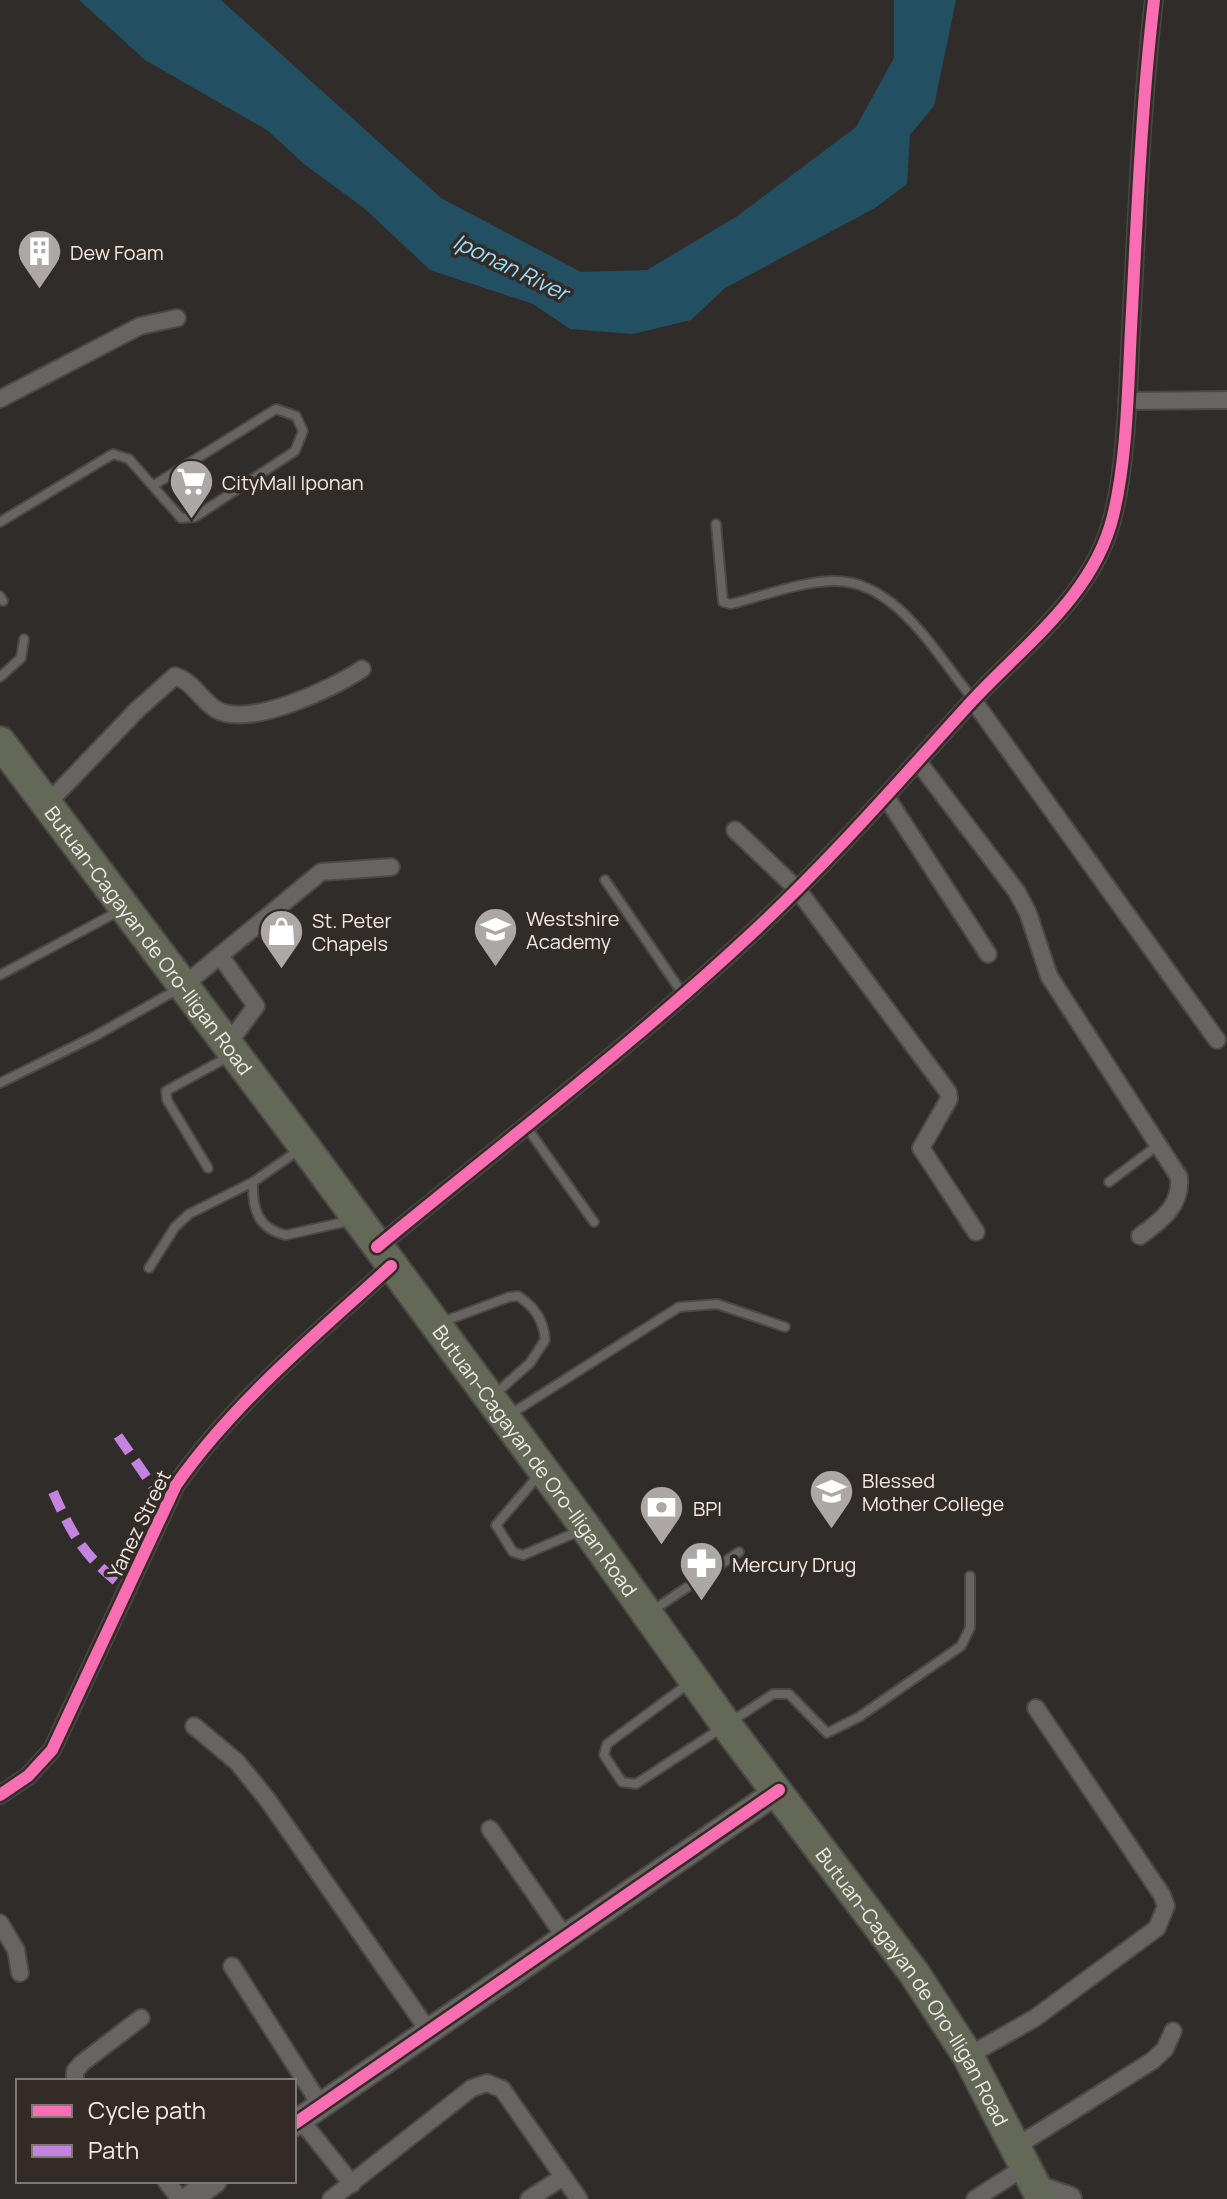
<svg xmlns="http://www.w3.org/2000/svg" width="1227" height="2199" font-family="Manrope,sans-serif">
	<rect width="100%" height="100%" fill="#302c29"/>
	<polygon fill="#234f62" points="79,0 221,0 441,198 581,272 647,270 736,217 856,127 894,58 894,0 956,0 934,106 910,135 907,184 875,208 725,288 691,320 633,334 570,329 533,304 430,270 364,208 304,164 267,130 145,60"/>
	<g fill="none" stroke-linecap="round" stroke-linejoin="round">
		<defs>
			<g id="lane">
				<polyline points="0,522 113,454 129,459 181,518 195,517 295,451 303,431 296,416 276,409 154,485"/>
				<path d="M716,524L723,602L731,604C763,596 799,582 833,581C896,579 937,656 973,699"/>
				<polyline points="0,596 3,601"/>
				<polyline points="0,677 21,658 24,639"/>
				<polyline points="605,880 683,994"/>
				<polyline points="0,975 121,910"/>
				<polyline points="0,1083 95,1036 180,988"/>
				<polyline points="525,1125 594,1222"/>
				<polyline points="208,1168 167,1100 166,1091 228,1057"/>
				<path d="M253,1182C252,1209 258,1229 286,1235L349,1221"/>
				<polyline points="1109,1182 1158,1145"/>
				<polyline points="149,1268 175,1227 189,1214 253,1182 299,1150"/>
				<path d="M442,1322L509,1297L518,1296C534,1306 544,1321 545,1340L530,1363L494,1395"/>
				<polyline points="509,1415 679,1307 717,1304 785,1327"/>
				<polyline points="538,1476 496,1525 513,1552 523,1555 582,1530"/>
				<polyline points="652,1611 739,1552"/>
				<polyline points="688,1684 607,1744 604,1755 622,1782 636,1784 773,1694 789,1694 827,1733 859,1717 961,1646 970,1628 970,1576"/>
			</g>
			<g id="street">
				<polyline points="0,399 140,326 177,318"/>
				<polyline points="1127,401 1227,400"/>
				<polyline points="973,700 1217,1040"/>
				<path d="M919,763L1017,892L1028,913L1049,976L1179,1177C1182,1205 1161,1221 1140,1236"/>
				<polyline points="887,798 988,954"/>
				<path d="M46,805L137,710L175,676C194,682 200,700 217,710C250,728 334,688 362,669"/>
				<polyline points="735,830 798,890 948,1092 949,1099 921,1148 976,1232"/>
				<polyline points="221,957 256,1006 227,1045"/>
				<polyline points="183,986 321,872 391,867"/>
				<path d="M377,1247C502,1144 632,1045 750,935C830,861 899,781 972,701C1024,645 1094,595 1113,516C1127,460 1128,387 1131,329C1137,219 1141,109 1154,0"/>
				<polyline points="194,1726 237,1762 267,1799 428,2030"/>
				<path d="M0,1795L28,1776L52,1750L176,1485C234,1402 317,1334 391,1266"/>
				<polyline points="490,1829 565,1937"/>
				<polyline points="0,1923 16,1950 20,1973"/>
				<polyline points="232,1966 320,2104"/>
				<polyline points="968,2056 1035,2018 1157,1928 1166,1906 1162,1895 1036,1708"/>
				<polyline points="75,2081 75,2071 82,2063 141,2018"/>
				<polyline points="300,2119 352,2184"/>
				<polyline points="1017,2146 1152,2061 1165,2049 1173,2031"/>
				<polyline points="166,2181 180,2199"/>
				<polyline points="331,2199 472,2088 487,2083 502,2089 579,2199"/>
				<polyline points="529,2199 563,2177"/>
				<polyline points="975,2199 1026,2166"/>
			</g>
			<g id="secondary">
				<polyline points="294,2124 779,1790"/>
				<polyline points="1037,2188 1069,2199"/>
				<polyline points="189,2199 214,2181"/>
			</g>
			<g id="highway">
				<path id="s1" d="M0,742L304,1146L586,1528L727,1726L914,1973L968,2056L1042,2199"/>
			</g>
		</defs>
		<use href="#lane" stroke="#4b4846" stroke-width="12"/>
		<use href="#street" stroke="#4b4846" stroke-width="20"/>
		<use href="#secondary" stroke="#4b4846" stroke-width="28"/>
		<use href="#highway" stroke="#4b4846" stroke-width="34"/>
		<use href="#lane" stroke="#686462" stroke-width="8"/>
		<use href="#street" stroke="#686462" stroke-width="16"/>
		<use href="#secondary" stroke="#686462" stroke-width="24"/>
		<use href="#highway" stroke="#646857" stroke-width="30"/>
		<g stroke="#c483df" stroke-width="10" stroke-dasharray="20 10" stroke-linecap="butt">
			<polyline points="118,1436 168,1508"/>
			<path d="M53,1492C75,1541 85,1557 129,1591"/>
		</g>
		<defs>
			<g id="cycleway">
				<path d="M377,1247C502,1144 632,1045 750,935C830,861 899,781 972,701C1024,645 1094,595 1113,516C1127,460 1128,387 1131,329C1137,219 1141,109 1154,0"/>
				<path d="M0,1795L28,1776L52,1750L176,1485C234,1402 317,1334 391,1266"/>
				<polyline points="294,2124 779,1790"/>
			</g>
		</defs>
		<use href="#cycleway" stroke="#332b26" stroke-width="17"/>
		<use href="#cycleway" stroke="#f96db3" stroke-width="12"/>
	</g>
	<defs>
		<symbol id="building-pin" viewBox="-11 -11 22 30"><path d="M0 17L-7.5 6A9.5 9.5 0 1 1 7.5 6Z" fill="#ada8a5" stroke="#332b26"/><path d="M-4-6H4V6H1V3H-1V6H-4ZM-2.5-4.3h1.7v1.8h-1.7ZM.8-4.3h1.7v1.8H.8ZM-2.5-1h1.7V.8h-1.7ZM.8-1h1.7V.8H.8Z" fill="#fff"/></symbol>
		<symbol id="supermarket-pin" viewBox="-11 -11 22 30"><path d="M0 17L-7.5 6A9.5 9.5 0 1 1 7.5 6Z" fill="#ada8a5" stroke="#332b26"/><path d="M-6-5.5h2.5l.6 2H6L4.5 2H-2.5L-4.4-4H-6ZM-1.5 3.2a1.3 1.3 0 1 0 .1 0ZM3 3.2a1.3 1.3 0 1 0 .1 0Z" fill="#fff"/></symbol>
		<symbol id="school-pin" viewBox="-11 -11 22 30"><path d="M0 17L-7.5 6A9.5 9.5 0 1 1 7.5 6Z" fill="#ada8a5" stroke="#332b26"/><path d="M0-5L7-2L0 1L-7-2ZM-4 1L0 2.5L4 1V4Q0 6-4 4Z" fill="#fff"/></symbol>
		<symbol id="shop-pin" viewBox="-11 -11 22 30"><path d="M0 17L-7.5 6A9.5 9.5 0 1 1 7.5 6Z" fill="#ada8a5" stroke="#332b26"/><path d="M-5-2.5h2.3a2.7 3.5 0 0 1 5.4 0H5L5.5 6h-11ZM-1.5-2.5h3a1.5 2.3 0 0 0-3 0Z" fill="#fff"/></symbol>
		<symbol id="university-pin" viewBox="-11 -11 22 30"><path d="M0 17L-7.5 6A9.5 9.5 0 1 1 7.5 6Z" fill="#ada8a5" stroke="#332b26"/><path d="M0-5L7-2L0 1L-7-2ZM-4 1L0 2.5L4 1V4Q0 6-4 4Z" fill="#fff"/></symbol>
		<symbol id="bank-pin" viewBox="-11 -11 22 30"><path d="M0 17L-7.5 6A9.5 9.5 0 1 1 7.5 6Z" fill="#ada8a5" stroke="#332b26"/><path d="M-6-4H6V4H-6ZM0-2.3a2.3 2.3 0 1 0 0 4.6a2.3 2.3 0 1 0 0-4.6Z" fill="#fff"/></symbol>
		<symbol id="pharmacy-pin" viewBox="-11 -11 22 30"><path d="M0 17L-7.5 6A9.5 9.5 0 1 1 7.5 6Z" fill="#ada8a5" stroke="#332b26"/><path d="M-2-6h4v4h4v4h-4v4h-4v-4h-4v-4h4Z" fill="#fff"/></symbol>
	</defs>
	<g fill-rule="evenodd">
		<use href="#building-pin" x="14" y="226" width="51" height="69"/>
		<use href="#supermarket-pin" x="166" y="456" width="51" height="69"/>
		<use href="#school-pin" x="470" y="904" width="51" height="69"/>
		<use href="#shop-pin" x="256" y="906" width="51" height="69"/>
		<use href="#university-pin" x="806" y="1466" width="51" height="69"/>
		<use href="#bank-pin" x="636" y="1482" width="51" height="69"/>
		<use href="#pharmacy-pin" x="676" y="1538" width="51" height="69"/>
	</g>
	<g text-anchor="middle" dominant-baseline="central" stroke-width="7" stroke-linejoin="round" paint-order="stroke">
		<g font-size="20" fill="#f1ebe8" stroke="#332b26" text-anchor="start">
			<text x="70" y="252">Dew Foam</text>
			<text x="222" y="482">CityMall Iponan</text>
			<text x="526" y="918">Westshire<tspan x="526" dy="23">Academy</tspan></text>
			<text x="312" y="920">St. Peter<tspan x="312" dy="23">Chapels</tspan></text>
			<text x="862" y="1480">Blessed<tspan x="862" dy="23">Mother College</tspan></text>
			<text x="693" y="1508">BPI</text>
			<text x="732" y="1564">Mercury Drug</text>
		</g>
		<g font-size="20" fill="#f1ebe8" stroke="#332b26">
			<text stroke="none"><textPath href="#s1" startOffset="248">Butuan-Cagayan de Oro-Iligan Road</textPath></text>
			<text stroke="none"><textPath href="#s1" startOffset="896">Butuan-Cagayan de Oro-Iligan Road</textPath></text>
			<text transform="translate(139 1524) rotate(-64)">Yanez Street</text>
			<text stroke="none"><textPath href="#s1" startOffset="1544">Butuan-Cagayan de Oro-Iligan Road</textPath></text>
		</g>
		<g font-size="22" font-style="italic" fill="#9adefe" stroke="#332b26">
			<text transform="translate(511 267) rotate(26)">Iponan River</text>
		</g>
	</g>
	<rect x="16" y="2079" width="280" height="104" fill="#332b26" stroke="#7f7874" stroke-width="2"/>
	<rect x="32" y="2105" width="40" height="12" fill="#f96db3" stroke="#7f7874" stroke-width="2"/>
	<text x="88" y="2119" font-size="24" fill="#f1ebe8">Cycle path</text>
	<rect x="32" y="2145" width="40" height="12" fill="#c483df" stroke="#7f7874" stroke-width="2"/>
	<text x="88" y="2159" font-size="24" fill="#f1ebe8">Path</text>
</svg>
